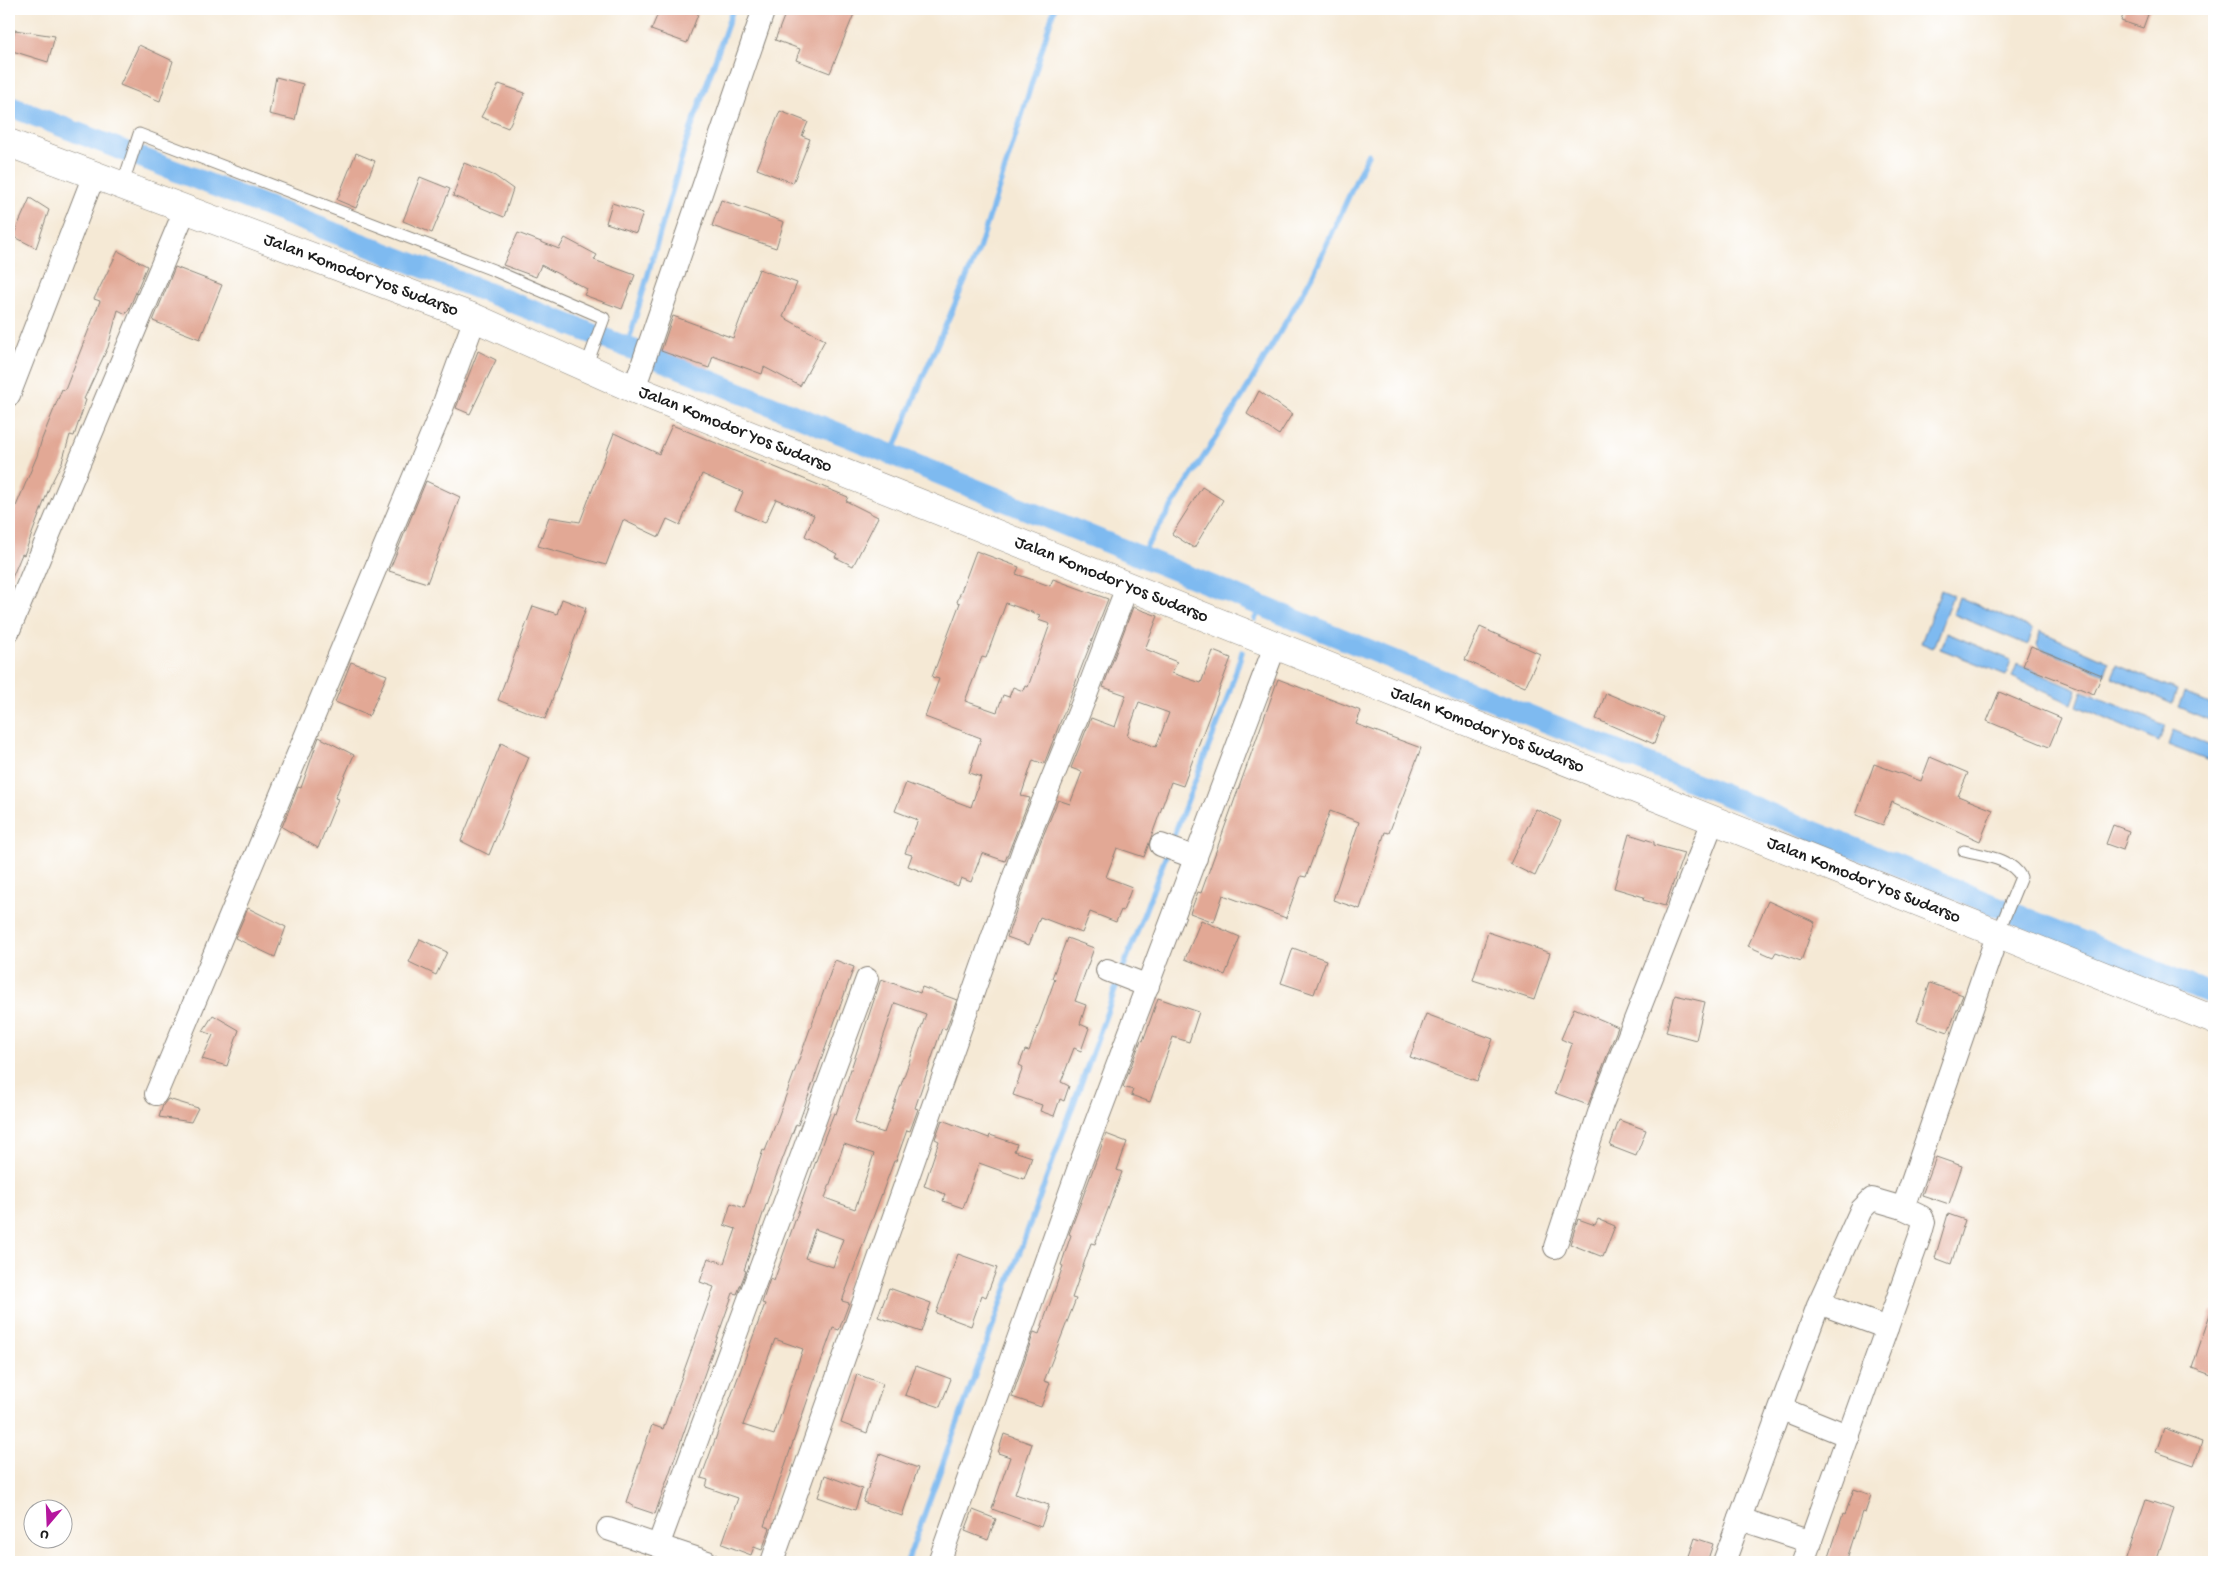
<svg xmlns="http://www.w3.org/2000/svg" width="2223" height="1571" font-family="'Gochi Hand',sans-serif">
	<rect width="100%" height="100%" fill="#fff"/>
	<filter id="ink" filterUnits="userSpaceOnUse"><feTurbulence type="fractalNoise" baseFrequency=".02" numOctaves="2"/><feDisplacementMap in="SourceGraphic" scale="10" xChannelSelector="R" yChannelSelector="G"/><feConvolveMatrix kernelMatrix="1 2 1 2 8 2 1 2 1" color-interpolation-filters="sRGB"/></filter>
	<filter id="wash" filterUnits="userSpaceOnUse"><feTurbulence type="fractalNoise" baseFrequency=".0096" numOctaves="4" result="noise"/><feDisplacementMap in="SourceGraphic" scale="20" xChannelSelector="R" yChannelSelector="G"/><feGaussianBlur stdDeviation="1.12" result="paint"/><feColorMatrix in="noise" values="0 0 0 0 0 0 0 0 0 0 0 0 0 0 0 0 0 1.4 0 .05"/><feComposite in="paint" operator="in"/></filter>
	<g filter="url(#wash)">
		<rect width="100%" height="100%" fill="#f5e9d5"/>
		<g fill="#7ebaf0" stroke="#4d6b86">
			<polygon points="1941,590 1953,595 1933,648 1921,643"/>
			<polygon points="1959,597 2033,629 2028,645 1953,614"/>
			<polygon points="2040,631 2109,662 2105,674 2041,649 2037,645"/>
			<polygon points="1947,633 2011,660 2006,675 1940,649"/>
			<polygon points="2017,664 2077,690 2072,704 2012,677"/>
			<polygon points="2117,665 2177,690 2172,704 2112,677"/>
			<polygon points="2082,691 2165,725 2159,742 2077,706"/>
			<polygon points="2184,693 2214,706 2214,722 2178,707"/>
			<polygon points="2173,730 2214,747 2214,763 2168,745"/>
		</g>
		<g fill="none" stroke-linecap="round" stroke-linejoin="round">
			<g stroke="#7ebaf0" stroke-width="5.5">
				<polyline points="627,347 686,143 733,9"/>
				<polyline points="892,455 922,379 979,249 1019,125 1054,9"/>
				<polyline points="1140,556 1242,397 1312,277 1368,154"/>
				<polyline points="1255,619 1261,606"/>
				<polyline points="1170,845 1225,705 1242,652"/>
				<polyline points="1122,971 1167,853"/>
				<polyline points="907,1562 1119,979"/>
			</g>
			<polyline stroke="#7ebaf0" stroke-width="21" points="9,106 655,358 2214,995"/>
		</g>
		<g id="blocks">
			<g fill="#e2a895" fill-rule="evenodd">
				<polygon points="660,9 700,9 687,43 651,30"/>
				<polygon points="787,9 856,9 830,73 796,60 800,49 775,40"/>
				<polygon points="2125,9 2150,9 2143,28 2121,21"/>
				<polygon points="15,30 55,36 48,62 9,50"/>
				<polygon points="139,45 173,61 160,101 120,85"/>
				<polygon points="276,77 303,84 295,120 269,114"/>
				<polygon points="499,84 525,93 508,128 481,117"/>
				<polygon points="780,111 808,122 802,136 810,139 793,183 757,169"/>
				<polygon points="356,153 375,161 356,208 337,200"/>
				<polygon points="464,163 495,176 513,189 504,217 453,196"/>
				<polygon points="420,177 450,189 432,233 403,221"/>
				<polygon points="30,198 49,210 36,248 13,236"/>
				<polygon points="721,200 784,222 776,248 712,226"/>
				<polygon points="612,203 643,213 636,233 606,223"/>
				<polygon points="518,233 559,249 565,238 597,255 594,260 635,275 622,309 584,295 587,289 541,265 536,277 503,265"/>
				<polygon points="118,251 147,266 128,311 127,311 126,314 118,310 108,347 84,399 86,400 74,436 70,435 62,462 50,486 24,555 22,554 9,585 9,523 37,456 42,439 62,389 65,390 100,301 94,299"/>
				<polygon points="175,267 222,285 200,339 153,321"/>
				<polygon points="759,269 797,283 783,317 825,340 800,386 764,367 762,374 713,356 709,368 661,351 673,316 733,338"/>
				<polygon points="478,351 496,360 470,414 456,408"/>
				<polygon points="1259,391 1292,414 1279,435 1247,414"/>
				<polygon points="672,425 848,497 846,501 878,517 853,566 835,557 837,554 805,536 814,515 776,499 765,523 735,510 743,492 702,474 680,525 667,519 659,537 623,520 606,565 538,546 549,517 580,522 614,433 659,454"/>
				<polygon points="426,481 460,497 427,583 389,571"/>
				<polygon points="1202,487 1223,500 1194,548 1172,534"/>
				<path d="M976,551L1019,567L1016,574L1050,586L1053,579L1108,599L1044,764L1033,760L1021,796L1030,798L1005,861L982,853L971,882L961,878L958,886L908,866L912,855L905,853L918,820L895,811L906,783L971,807L981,777L969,773L981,738L925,717L939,679L932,677L960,603L957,602ZM1006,603L1040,615L1038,620L1050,624L1028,687L1025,686L1023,691L1013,687L1009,697L1003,695L997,712L965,701L982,657L986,658Z"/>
				<polygon points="562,599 586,608 545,719 498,700 533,606 557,614"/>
				<path d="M1133,607L1158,616L1145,649L1177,662L1172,673L1201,683L1213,651L1231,658L1183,786L1171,782L1144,857L1117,848L1106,877L1132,887L1123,911L1121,910L1116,922L1090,912L1082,933L1040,917L1029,945L1007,937L1036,853L1058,800L1070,804L1082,772L1071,768L1091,718L1115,727L1126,695L1103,687ZM1139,702L1169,713L1156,747L1127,736Z"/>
				<polygon points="1480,627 1540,654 1525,687 1465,660"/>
				<polygon points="2031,646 2102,675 2094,694 2023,666"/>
				<polygon points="351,662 387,675 369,716 335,702"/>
				<polygon points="1278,679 1361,711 1356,724 1421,748 1389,833 1385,832 1360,909 1333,900 1359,822 1330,811 1306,877 1301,876 1286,918 1223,895 1214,922 1190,913 1198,892 1201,893"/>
				<polygon points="1999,692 2061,718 2049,747 1987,721"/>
				<polygon points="1606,693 1664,717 1654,744 1596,719"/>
				<polygon points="319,737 354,755 335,798 338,799 318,848 282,827 298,787 301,788"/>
				<polygon points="501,743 529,757 489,855 461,841"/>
				<polygon points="1930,757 1968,773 1958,796 1993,810 1980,841 1892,802 1883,825 1856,815 1874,764 1921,781"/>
				<polygon points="1536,809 1561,821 1535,876 1510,864"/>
				<polygon points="2113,825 2129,831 2123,850 2106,844"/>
				<polygon points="1629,834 1654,842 1654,845 1684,853 1665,906 1643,900 1644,897 1614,888"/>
				<polygon points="1768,901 1815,922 1801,961 1776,952 1773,957 1748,946"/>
				<polygon points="248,908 286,927 275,957 235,938"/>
				<polygon points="1201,920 1240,937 1225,975 1185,959"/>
				<polygon points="1488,932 1550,953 1534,1000 1473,980"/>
				<polygon points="1067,938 1094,948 1075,1001 1086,1005 1080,1024 1089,1028 1081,1051 1074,1048 1061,1082 1069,1086 1064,1101 1060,1099 1054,1116 1040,1111 1042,1105 1013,1095 1023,1067 1019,1065 1025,1050 1029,1051 1055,979 1052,978"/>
				<polygon points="420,939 447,952 436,975 409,962"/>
				<polygon points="1293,948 1326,960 1314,994 1281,983"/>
				<polygon points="835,960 854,967 798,1125 796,1124 773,1184 744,1270 746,1271 737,1294 733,1293 655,1514 634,1507 626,1502 652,1425 663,1429 714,1287 700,1282 708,1258 724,1263 736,1229 724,1225 731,1203 744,1208 763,1150 765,1151 776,1123"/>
				<path d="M881,979L920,993L922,987L957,1000L946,1029L942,1028L915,1108L918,1109L910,1131L907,1130L896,1161H894L842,1301L849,1303L839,1330L833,1328L818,1370L764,1526L770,1528L762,1550L754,1547L751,1555L722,1544L738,1498L706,1487L708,1480L701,1478L765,1304L762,1303L770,1279L774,1281L775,1278L823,1141L834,1113L836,1114ZM895,1003L926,1014L884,1133L854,1123ZM844,1144L874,1154L855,1209L825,1198ZM815,1229L843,1239L833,1267L805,1258ZM775,1339L803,1349L774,1435L743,1425Z"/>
				<polygon points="1930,983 1963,995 1948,1032 1917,1021"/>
				<polygon points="1675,995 1705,1002 1696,1040 1666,1032"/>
				<polygon points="1158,998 1199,1012 1189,1042 1173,1037 1150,1102 1131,1095 1133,1090 1123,1087 1141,1040 1143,1041"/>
				<polygon points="1574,1008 1618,1027 1588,1105 1555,1093 1572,1044 1561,1039"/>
				<polygon points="1426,1014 1493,1039 1477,1081 1410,1057"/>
				<polygon points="213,1015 239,1030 227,1066 202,1059 213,1035 203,1031"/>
				<polygon points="168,1099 198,1108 191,1122 159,1117 163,1105"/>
				<polygon points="942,1120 989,1138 990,1135 1017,1144 1014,1151 1032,1157 1024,1179 979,1163 963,1208 943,1201 945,1194 924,1186 939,1141 935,1139"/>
				<polygon points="1619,1120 1646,1130 1636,1156 1610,1146"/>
				<polygon points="1106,1134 1127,1142 1117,1170 1122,1172 1095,1244 1091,1243 1072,1298 1076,1299 1044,1381 1050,1383 1041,1407 1012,1397 1034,1332 1039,1334 1063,1266 1061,1265 1071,1235 1069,1234"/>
				<polygon points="1936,1157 1962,1166 1949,1204 1922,1195"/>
				<polygon points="1948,1214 1965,1220 1951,1264 1935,1258"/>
				<polygon points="1578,1219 1595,1225 1598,1219 1615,1226 1603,1257 1570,1244"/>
				<polygon points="958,1254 997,1268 986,1297 982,1295 971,1326 936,1313"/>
				<polygon points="889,1288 931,1303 921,1332 878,1317"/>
				<polygon points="2211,1311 2214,1311 2214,1376 2192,1368"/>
				<polygon points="916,1366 951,1379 940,1407 905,1395"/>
				<polygon points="857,1374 883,1384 867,1433 841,1423"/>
				<polygon points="2164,1428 2202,1442 2194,1465 2156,1452"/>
				<polygon points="1004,1434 1032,1444 1015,1494 1049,1505 1041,1527 992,1509 1010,1457 998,1453"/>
				<polygon points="880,1454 918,1468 902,1516 863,1502"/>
				<polygon points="825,1475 862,1489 855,1510 818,1497"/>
				<polygon points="1854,1489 1871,1495 1865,1513 1862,1512 1846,1562 1827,1562 1843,1514 1845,1515"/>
				<polygon points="2146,1500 2174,1509 2156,1562 2125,1562"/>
				<polygon points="973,1510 996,1519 988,1540 965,1531"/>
				<polygon points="1695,1538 1713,1544 1707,1562 1687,1562"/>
			</g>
		</g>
	</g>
	<g filter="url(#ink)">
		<use href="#blocks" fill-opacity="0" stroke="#888278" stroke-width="1"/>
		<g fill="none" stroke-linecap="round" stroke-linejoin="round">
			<defs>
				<g id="lane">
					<polyline points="122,186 139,134 493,270 604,318 586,367"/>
					<path d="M1964,851C1983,856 2011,858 2021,877L1998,933"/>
				</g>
				<g id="street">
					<polyline points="634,389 764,9"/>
					<polyline points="9,395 94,175"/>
					<polyline points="9,630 185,210"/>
					<polyline points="1161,845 1196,858"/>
					<polyline points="1107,970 1148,986"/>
					<polyline points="156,1094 440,414 475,318"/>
					<polyline points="1555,1247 1602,1104 1713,821"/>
					<polyline points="1819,1303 1887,1328"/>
					<polyline points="1782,1409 1849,1436"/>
					<polyline points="1740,1519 1811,1542"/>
					<polyline points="608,1529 707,1562"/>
					<polyline points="658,1546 867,979"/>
					<polyline points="772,1562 1024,848 1086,695 1127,587"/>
					<polyline points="939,1562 1078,1170 1275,646"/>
					<polyline points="1724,1562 1819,1303 1861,1210 1872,1199 1903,1208"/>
					<polyline points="1803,1562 1921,1233 1924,1222 1922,1217 1903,1208 1998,933"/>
				</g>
				<g id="secondary">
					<path id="s1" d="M9,143L475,318L634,389L2214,1020"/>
				</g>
			</defs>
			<use href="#lane" stroke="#888278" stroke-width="13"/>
			<use href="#street" stroke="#888278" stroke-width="24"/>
			<use href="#secondary" stroke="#888278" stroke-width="29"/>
			<use href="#lane" stroke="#fff" stroke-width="11"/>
			<use href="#street" stroke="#fff" stroke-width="22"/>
			<use href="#secondary" stroke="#fff" stroke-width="28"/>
		</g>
	</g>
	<g text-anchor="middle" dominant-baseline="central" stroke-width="4" stroke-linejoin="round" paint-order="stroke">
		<g font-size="18" fill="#1c1c1c" stroke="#fff">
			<text stroke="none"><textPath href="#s1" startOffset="376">Jalan Komodor Yos Sudarso</textPath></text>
			<text stroke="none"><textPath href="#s1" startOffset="781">Jalan Komodor Yos Sudarso</textPath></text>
			<text stroke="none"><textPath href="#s1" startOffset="1186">Jalan Komodor Yos Sudarso</textPath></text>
			<text stroke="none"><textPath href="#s1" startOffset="1591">Jalan Komodor Yos Sudarso</textPath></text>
			<text stroke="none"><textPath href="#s1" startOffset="1996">Jalan Komodor Yos Sudarso</textPath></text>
		</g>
	</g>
	<rect width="2223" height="1571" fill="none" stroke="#fff" stroke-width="30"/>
	<g transform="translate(48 1524) rotate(199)"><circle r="24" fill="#ffffff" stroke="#a4a4a4"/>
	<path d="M0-4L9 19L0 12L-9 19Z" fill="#b5179e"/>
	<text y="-8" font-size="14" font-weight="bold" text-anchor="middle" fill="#1c1c1c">U</text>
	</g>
</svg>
